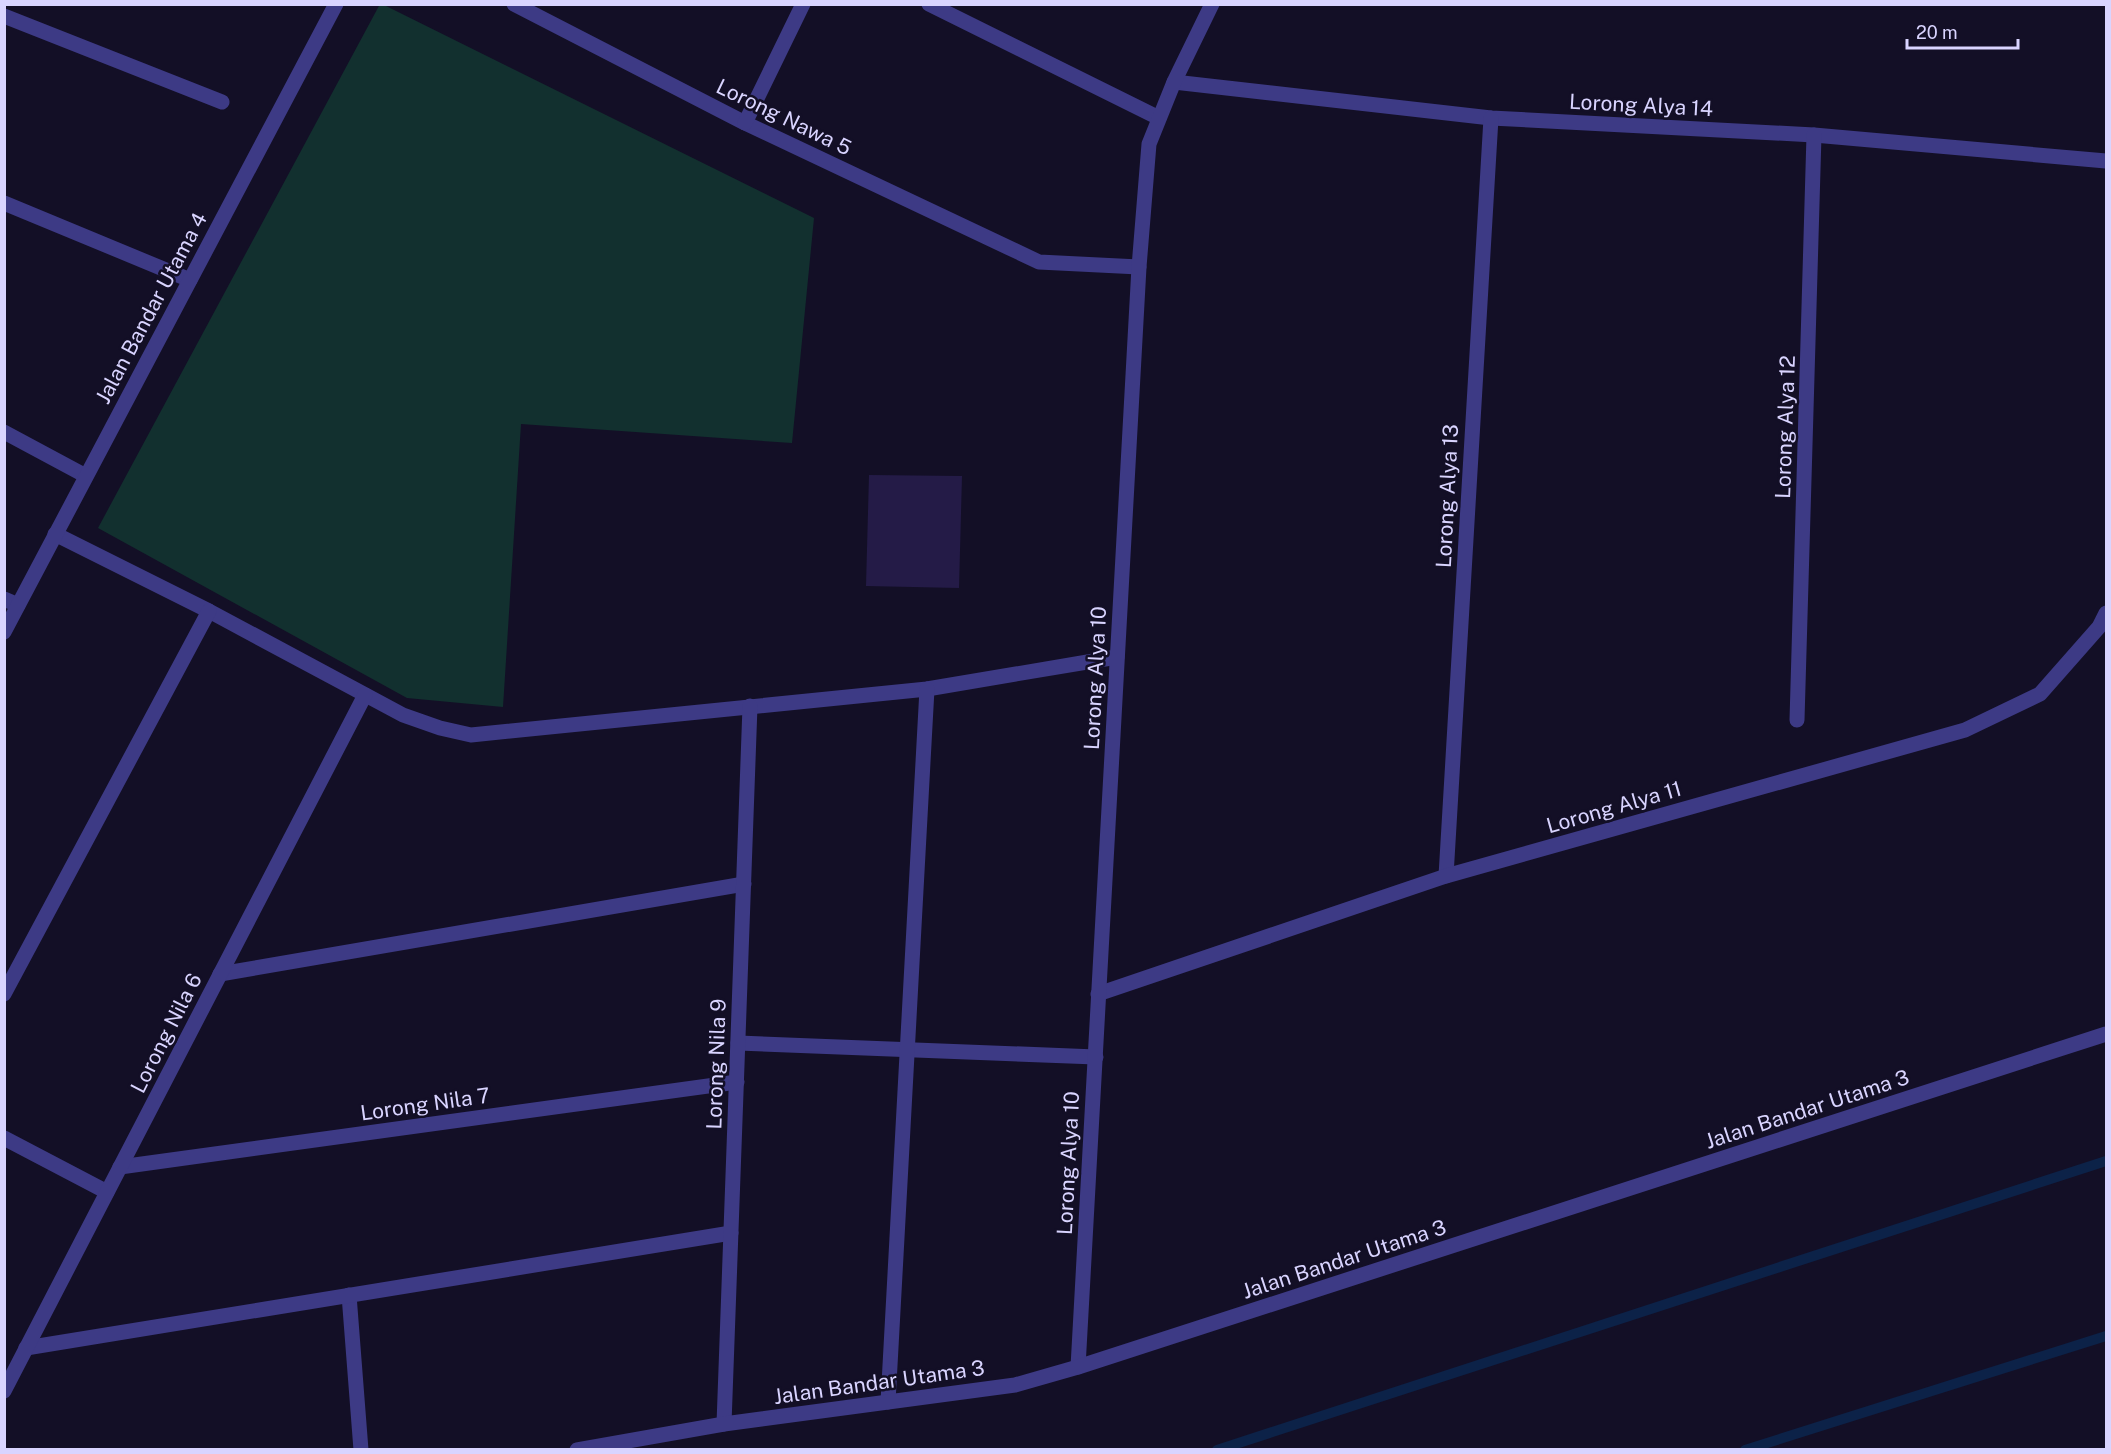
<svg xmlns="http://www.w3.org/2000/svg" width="2111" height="1454" font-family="'Public Sans',sans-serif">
	<rect width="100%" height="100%" fill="#130f26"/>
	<polygon fill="#12302f" points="380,4 384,5 814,218 792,443 521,424 503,707 407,698 98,528"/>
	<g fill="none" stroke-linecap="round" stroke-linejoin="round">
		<g stroke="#0c2248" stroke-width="10">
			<polyline points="1217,1450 2106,1161"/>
			<polyline points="1745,1450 2106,1336"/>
		</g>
	</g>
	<polygon fill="#241b47" points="869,475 962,476 959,588 866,586"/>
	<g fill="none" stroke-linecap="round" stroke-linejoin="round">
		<g stroke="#3d3a85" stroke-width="15">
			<polyline points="514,4 745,123 1039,262 1139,267"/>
			<polyline points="929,4 1159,118"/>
			<polyline points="4,16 222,102"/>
			<polyline points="1174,82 1491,118 1814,135 2106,161"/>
			<polyline points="745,123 803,4"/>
			<polyline points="4,203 190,280"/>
			<polyline points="4,432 86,476"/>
			<polyline points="55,534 209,611 403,715 440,728 471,735 927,689 1117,657"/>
			<polyline points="4,599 18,605"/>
			<polyline points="4,632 336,4"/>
			<polyline points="1797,720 1814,135"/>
			<polyline points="1446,876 1491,118"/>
			<polyline points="220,974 744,884"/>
			<polyline points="4,994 209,611"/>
			<polyline points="1098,994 1446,876 1965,730 2040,694 2099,627 2106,613"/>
			<polyline points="738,1043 1096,1057"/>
			<polyline points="4,1138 107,1192"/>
			<polyline points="120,1167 737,1082"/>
			<polyline points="349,1295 361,1450"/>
			<polyline points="26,1348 731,1233"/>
			<polyline points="1078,1367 1139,267 1149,144 1174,82 1212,4"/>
			<polyline points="4,1391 365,695"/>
			<polyline points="888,1402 927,689"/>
			<polyline points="724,1424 750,706"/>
			<polyline points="577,1450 724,1424 1015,1385 1078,1367 2106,1034"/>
		</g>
	</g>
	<g text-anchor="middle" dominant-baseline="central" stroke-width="5" stroke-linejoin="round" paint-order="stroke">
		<g font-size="21" fill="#d9d4ff" stroke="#130f26">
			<text transform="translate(1641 105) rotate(3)">Lorong Alya 14</text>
			<text transform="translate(784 117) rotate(26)">Lorong Nawa 5</text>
			<text transform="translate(151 308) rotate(-62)">Jalan Bandar Utama 4</text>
			<text transform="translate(1785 427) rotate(-88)">Lorong Alya 12</text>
			<text transform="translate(1447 496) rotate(-87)">Lorong Alya 13</text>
			<text transform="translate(1095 678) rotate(-87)">Lorong Alya 10</text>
			<text transform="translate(1614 807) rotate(-16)">Lorong Alya 11</text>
			<text transform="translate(166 1033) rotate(-63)">Lorong Nila 6</text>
			<text transform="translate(716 1064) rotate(-88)">Lorong Nila 9</text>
			<text transform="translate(425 1104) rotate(-8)">Lorong Nila 7</text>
			<text transform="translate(1807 1109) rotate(-18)">Jalan Bandar Utama 3</text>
			<text transform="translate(1068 1163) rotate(-87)">Lorong Alya 10</text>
			<text transform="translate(1344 1259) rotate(-18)">Jalan Bandar Utama 3</text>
			<text transform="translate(879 1382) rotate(-8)">Jalan Bandar Utama 3</text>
		</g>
	</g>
	<rect width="2111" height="1454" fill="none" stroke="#d9d4ff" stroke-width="12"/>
	<path d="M1907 39v9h111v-9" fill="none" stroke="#d9d4ff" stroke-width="3"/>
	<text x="1916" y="39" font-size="18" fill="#d9d4ff" stroke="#130f26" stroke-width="4.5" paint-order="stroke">20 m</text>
</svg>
